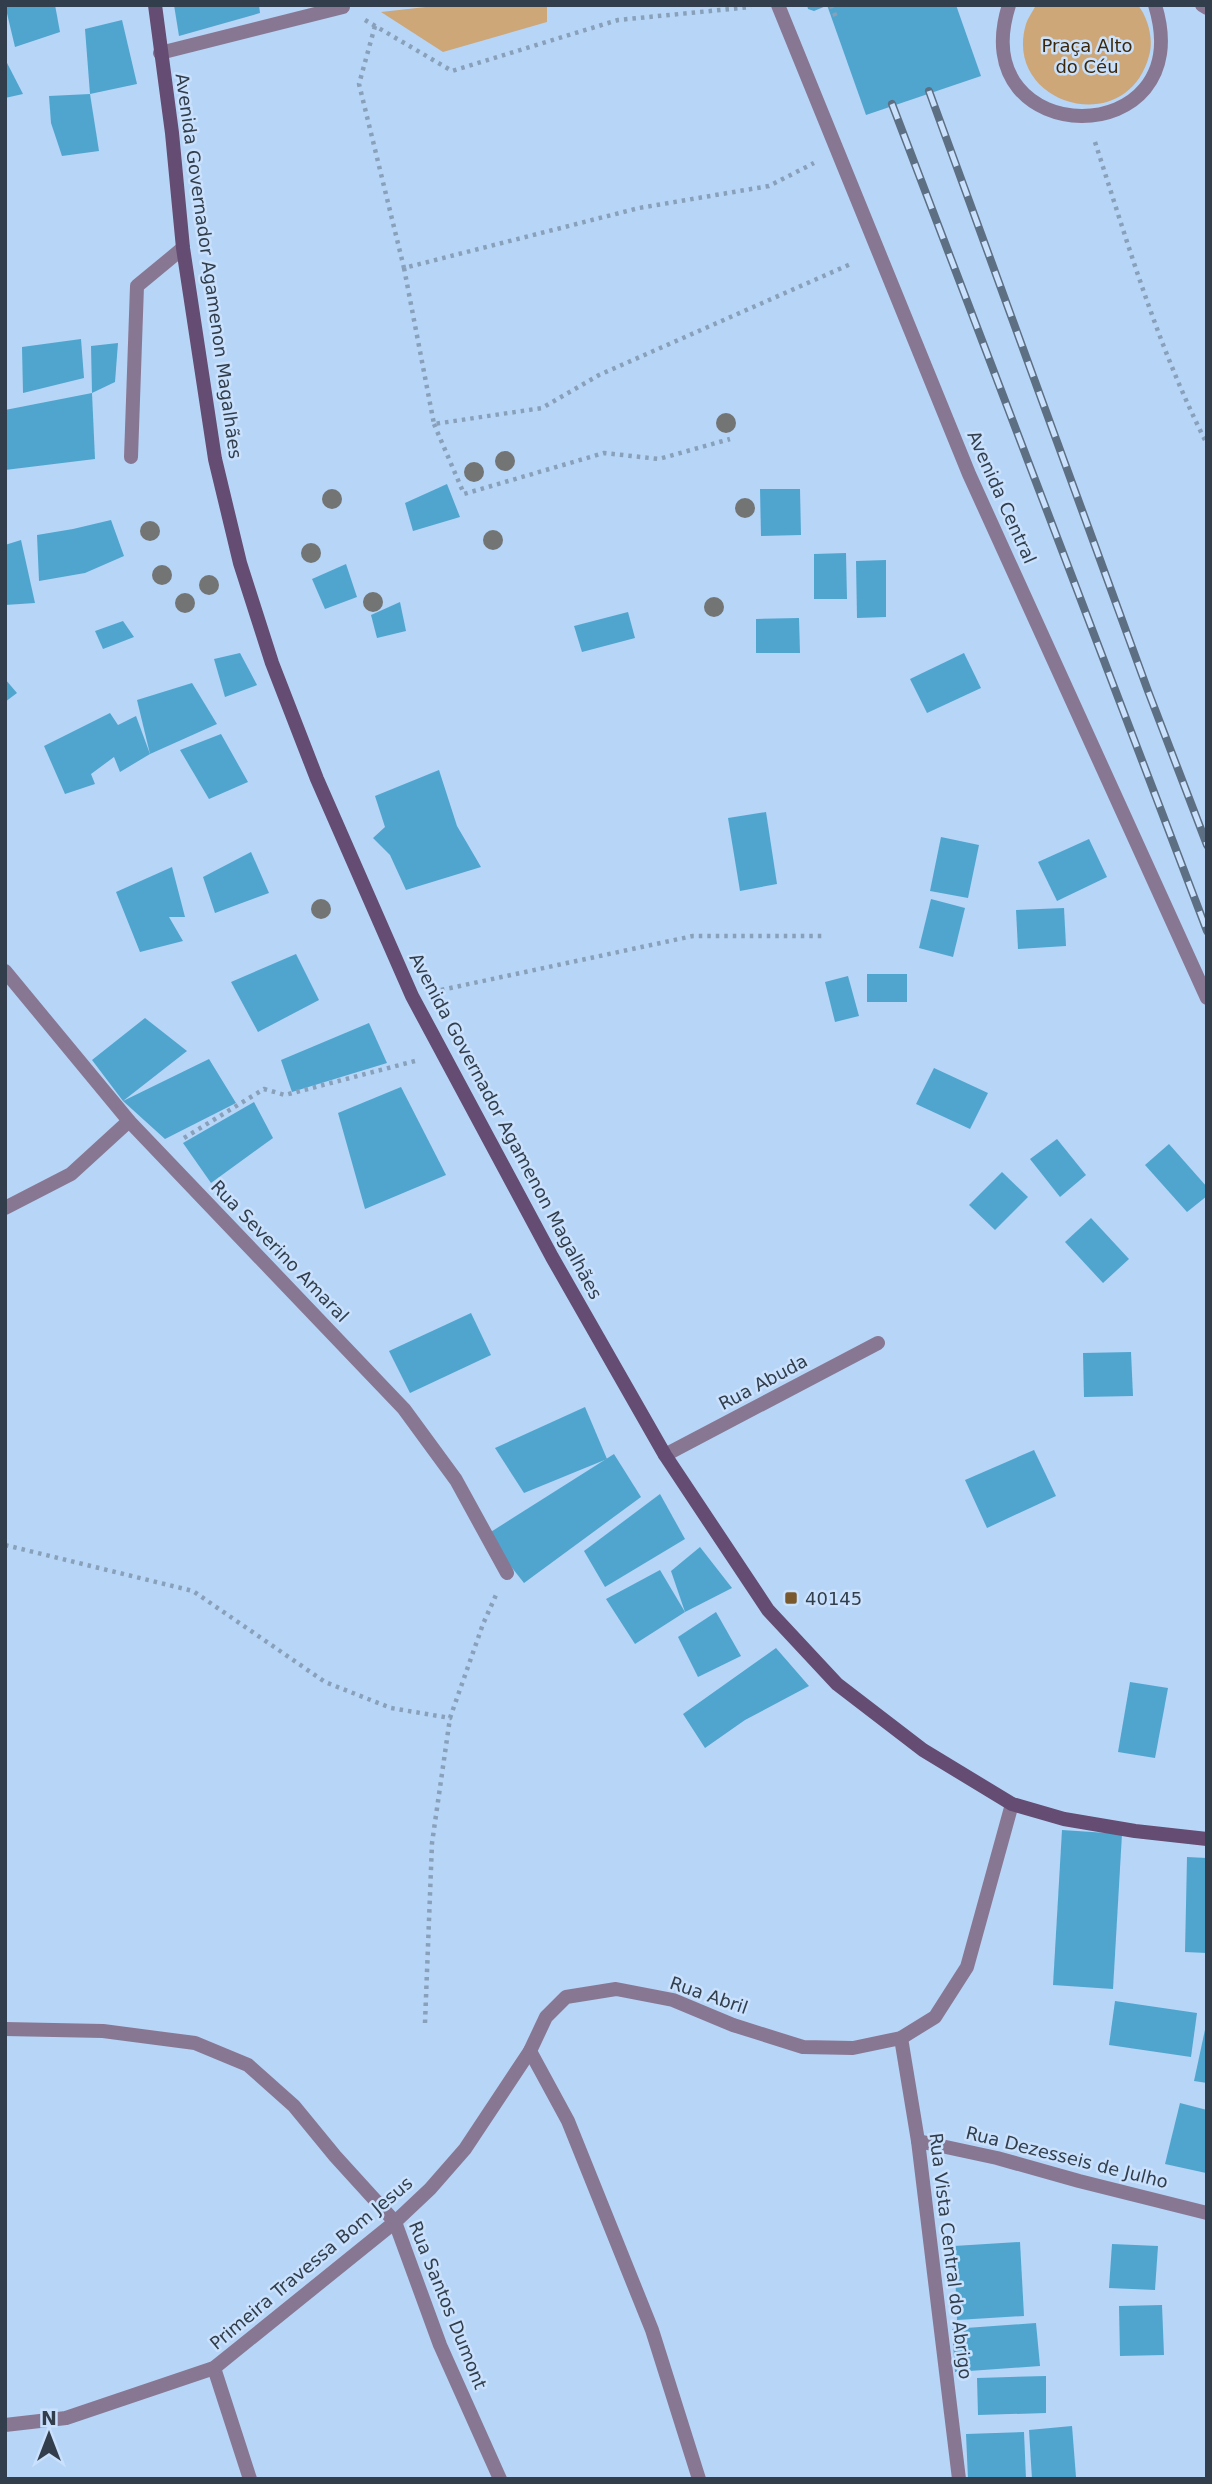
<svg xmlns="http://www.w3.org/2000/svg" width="1212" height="2484" font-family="'DejaVu Sans',sans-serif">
	<rect width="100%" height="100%" fill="#b7d5f7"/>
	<g fill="#cda778">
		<polygon points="444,5 547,5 547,22 443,52 381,12"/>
		<path d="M1036,5H1138C1148,18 1154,39 1149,56C1126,141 1002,104 1026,24C1028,18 1033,11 1036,5Z"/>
	</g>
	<g fill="#50a5ce">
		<polygon points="5,5 55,5 60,32 15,47"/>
		<polygon points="174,5 259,5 260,13 179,36"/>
		<polygon points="807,5 826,5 826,6 814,11 808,9"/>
		<polygon points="827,5 956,5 981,76 866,115"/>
		<polygon points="122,20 137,84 90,94 85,29"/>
		<polygon points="5,59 23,94 5,98"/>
		<polygon points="90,94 99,151 62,156 51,123 49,96"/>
		<polygon points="81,339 84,378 23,393 22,347"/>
		<polygon points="118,343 115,382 92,393 91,346"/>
		<polygon points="92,393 95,459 5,470 5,410"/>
		<polygon points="447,484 460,517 413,531 405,503"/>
		<polygon points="760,489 800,489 801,535 761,536"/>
		<polygon points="111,520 124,556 85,573 39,581 37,535 73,529"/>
		<polygon points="21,540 35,603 5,605 5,545"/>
		<polygon points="846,553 847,599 814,599 814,554"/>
		<polygon points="886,560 886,617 857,618 856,561"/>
		<polygon points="346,564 357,597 325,609 312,579"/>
		<polygon points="400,602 406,631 377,638 371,615"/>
		<polygon points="628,612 635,638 582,652 574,626"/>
		<polygon points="799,618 800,653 756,653 756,619"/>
		<polygon points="123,621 134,637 103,649 95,631"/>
		<polygon points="240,653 257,685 225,697 214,659"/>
		<polygon points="964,653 981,688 927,713 910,679"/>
		<polygon points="5,679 17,693 5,702"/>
		<polygon points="192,683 217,724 150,754 137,700"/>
		<polygon points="110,713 118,725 136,716 150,754 120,772 114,757 91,774 95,784 65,794 44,746"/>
		<polygon points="221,734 248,782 209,799 180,750"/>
		<polygon points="439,770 457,826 481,867 406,890 390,855 373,838 385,827 375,796"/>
		<polygon points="766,812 777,884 740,891 728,818"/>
		<polygon points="941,837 979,845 968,898 930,891"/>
		<polygon points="1089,839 1107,877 1057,901 1038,862"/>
		<polygon points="251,852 269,893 215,913 203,877"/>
		<polygon points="172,867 185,917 169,917 183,941 140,952 116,892"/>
		<polygon points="931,899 965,908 953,957 919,948"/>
		<polygon points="1064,908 1066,946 1018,949 1016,910"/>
		<polygon points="296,954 319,1000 258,1032 231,982"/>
		<rect x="867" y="974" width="40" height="28"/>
		<polygon points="848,976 859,1016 835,1022 825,982"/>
		<polygon points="145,1018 187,1051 123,1101 209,1059 236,1103 165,1139 123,1101 92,1060"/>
		<polygon points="369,1023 387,1063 292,1092 281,1060"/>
		<polygon points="934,1068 988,1093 970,1129 916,1104"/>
		<polygon points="401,1087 446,1175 365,1209 338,1113"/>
		<polygon points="254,1102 273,1138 211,1183 183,1143"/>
		<polygon points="1057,1139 1086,1175 1060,1197 1030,1159"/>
		<polygon points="1169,1144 1207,1187 1207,1196 1187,1212 1145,1165"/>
		<polygon points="1002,1172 1028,1197 995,1230 969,1205"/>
		<polygon points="1091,1218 1129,1259 1103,1283 1065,1242"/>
		<polygon points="471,1313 491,1355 410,1393 389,1351"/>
		<polygon points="1131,1352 1133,1396 1084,1397 1083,1353"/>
		<polygon points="585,1407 607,1459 524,1493 495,1448"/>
		<polygon points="1034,1450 1056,1496 987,1528 965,1480"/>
		<polygon points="614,1454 641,1497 524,1583 486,1535"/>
		<polygon points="660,1494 685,1539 605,1587 584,1551"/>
		<polygon points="700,1547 732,1588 685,1612 671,1571"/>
		<polygon points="660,1570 685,1612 635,1644 606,1599"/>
		<polygon points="716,1612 741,1656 698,1677 678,1637"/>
		<polygon points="776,1648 809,1686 745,1720 705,1748 683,1714"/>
		<polygon points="1130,1682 1168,1688 1155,1758 1118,1752"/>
		<polygon points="1062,1830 1122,1834 1113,1989 1053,1985"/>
		<polygon points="1187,1857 1207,1858 1207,1953 1185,1952"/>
		<polygon points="1115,2001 1197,2013 1191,2057 1109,2045"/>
		<polygon points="1206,2025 1207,2026 1207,2083 1194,2081"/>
		<polygon points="1180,2103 1207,2110 1206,2173 1165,2164"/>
		<polygon points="1020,2242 1024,2316 957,2320 954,2246"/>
		<polygon points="1112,2244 1158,2246 1155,2290 1109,2288"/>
		<polygon points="1162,2305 1164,2355 1120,2356 1119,2306"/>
		<polygon points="1036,2323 1040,2366 955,2372 952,2329"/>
		<polygon points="1046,2376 1046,2413 978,2415 977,2378"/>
		<polygon points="1072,2426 1076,2477 1032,2479 1029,2430"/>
		<polygon points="1024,2432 1026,2479 968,2479 966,2434"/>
	</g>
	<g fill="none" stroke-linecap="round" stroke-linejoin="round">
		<g stroke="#88a0ba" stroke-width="4.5" stroke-dasharray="3.5 5" stroke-linecap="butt">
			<polyline points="831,5 837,20"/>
			<polyline points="365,20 452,71 618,20 751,7"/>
			<polyline points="375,26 359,84 404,268 639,208 769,186 814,163"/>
			<path d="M1095,142C1128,244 1158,348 1207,444"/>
			<polyline points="404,268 434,424 542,408 599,375 853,263"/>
			<polyline points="434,424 464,494 604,453 659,459 730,439"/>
			<polyline points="441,990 693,936 825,936"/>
			<polyline points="184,1138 264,1089 285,1095 415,1061"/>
			<polyline points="5,1545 193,1591 325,1682 391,1708 450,1718 483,1624 496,1595"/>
			<polyline points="425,2023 432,1843 450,1718"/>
		</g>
		<g stroke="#887793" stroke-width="14">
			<polyline points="778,5 969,474 1207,998"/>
			<path d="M1009,5C962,152 1201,154 1155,5"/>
			<polyline points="1202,5 1207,8"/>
			<polyline points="160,53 343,7"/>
			<polyline points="131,457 137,286 183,248"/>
			<polyline points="5,971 129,1121 404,1409 456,1480 507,1573"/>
			<polyline points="5,1208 71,1174 129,1121"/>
			<polyline points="665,1455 878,1343"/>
			<polyline points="5,2029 103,2031 195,2043 248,2065 294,2106 335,2156 395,2222 440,2345 500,2479"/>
			<polyline points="901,2038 918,2141 959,2479"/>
			<polyline points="530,2051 568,2121 652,2330 699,2479"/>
			<polyline points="918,2141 997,2158 1079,2181 1207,2213"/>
			<polyline points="214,2368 250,2479"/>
			<polyline points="5,2425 66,2418 214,2368 395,2222 430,2189 465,2149 530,2051 546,2017 566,1997 616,1989 673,2000 733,2025 803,2047 853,2048 901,2038 935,2017 967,1967 1012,1804"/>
		</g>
		<polyline stroke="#644c73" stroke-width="14" points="155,5 172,133 183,248 215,459 240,563 272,663 317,779 412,996 552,1257 665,1455 768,1610 837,1684 923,1750 1012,1804 1064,1819 1135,1831 1207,1839"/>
		<defs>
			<g id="rail">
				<polyline points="929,91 1148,691 1207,845"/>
				<polyline points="892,104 1207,931"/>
			</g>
		</defs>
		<use href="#rail" stroke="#5d6f83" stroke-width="8"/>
		<use href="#rail" stroke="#c9e1fd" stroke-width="5" stroke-dasharray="16" stroke-linecap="butt"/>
	</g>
	<g fill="#737574">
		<circle cx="726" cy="423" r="10"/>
		<circle cx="505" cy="461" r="10"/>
		<circle cx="474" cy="472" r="10"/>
		<circle cx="332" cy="499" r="10"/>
		<circle cx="745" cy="508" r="10"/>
		<circle cx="150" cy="531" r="10"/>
		<circle cx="493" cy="540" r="10"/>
		<circle cx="311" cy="553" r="10"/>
		<circle cx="162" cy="575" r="10"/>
		<circle cx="209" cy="585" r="10"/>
		<circle cx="373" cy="602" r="10"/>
		<circle cx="185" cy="603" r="10"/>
		<circle cx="714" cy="607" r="10"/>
		<circle cx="321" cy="909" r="10"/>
	</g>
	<rect fill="#79582e" stroke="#c9e1fd" stroke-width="2.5" x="784" y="1591" width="14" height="14" rx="3.5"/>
	<g text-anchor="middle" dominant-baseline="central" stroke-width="5" stroke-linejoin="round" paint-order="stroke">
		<g font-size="18" fill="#3c2709" stroke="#c9e1fd">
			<text x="1087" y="45">Praça Alto<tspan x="1087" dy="21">do Céu</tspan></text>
		</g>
		<g font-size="18" fill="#323e4b" stroke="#c9e1fd">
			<text transform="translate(209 266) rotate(82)">Avenida Governador Agamenon Magalhães</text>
			<text transform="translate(1002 497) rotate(66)">Avenida Central</text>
			<text transform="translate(506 1126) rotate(62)">Avenida Governador Agamenon Magalhães</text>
			<text transform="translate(280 1251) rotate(46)">Rua Severino Amaral</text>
			<text transform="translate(763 1382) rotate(-28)">Rua Abuda</text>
			<text transform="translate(709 1995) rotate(19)">Rua Abril</text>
			<text transform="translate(1067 2157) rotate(14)">Rua Dezesseis de Julho</text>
			<text transform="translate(951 2256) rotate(83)">Rua Vista Central do Abrigo</text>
			<text transform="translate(311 2263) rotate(-40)">Primeira Travessa Bom Jesus</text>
			<text transform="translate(448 2305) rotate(68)">Rua Santos Dumont</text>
		</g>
		<g font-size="18" fill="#323e4b" stroke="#c9e1fd" text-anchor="start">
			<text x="805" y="1598">40145</text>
		</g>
	</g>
	<rect width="1212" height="2484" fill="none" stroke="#323e4b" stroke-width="14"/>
	<g transform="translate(49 2435)" stroke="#c9e1fd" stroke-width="5" paint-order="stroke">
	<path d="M0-5L12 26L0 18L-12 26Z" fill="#323e4b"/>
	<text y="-10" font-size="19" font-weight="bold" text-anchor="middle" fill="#323e4b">N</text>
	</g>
</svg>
